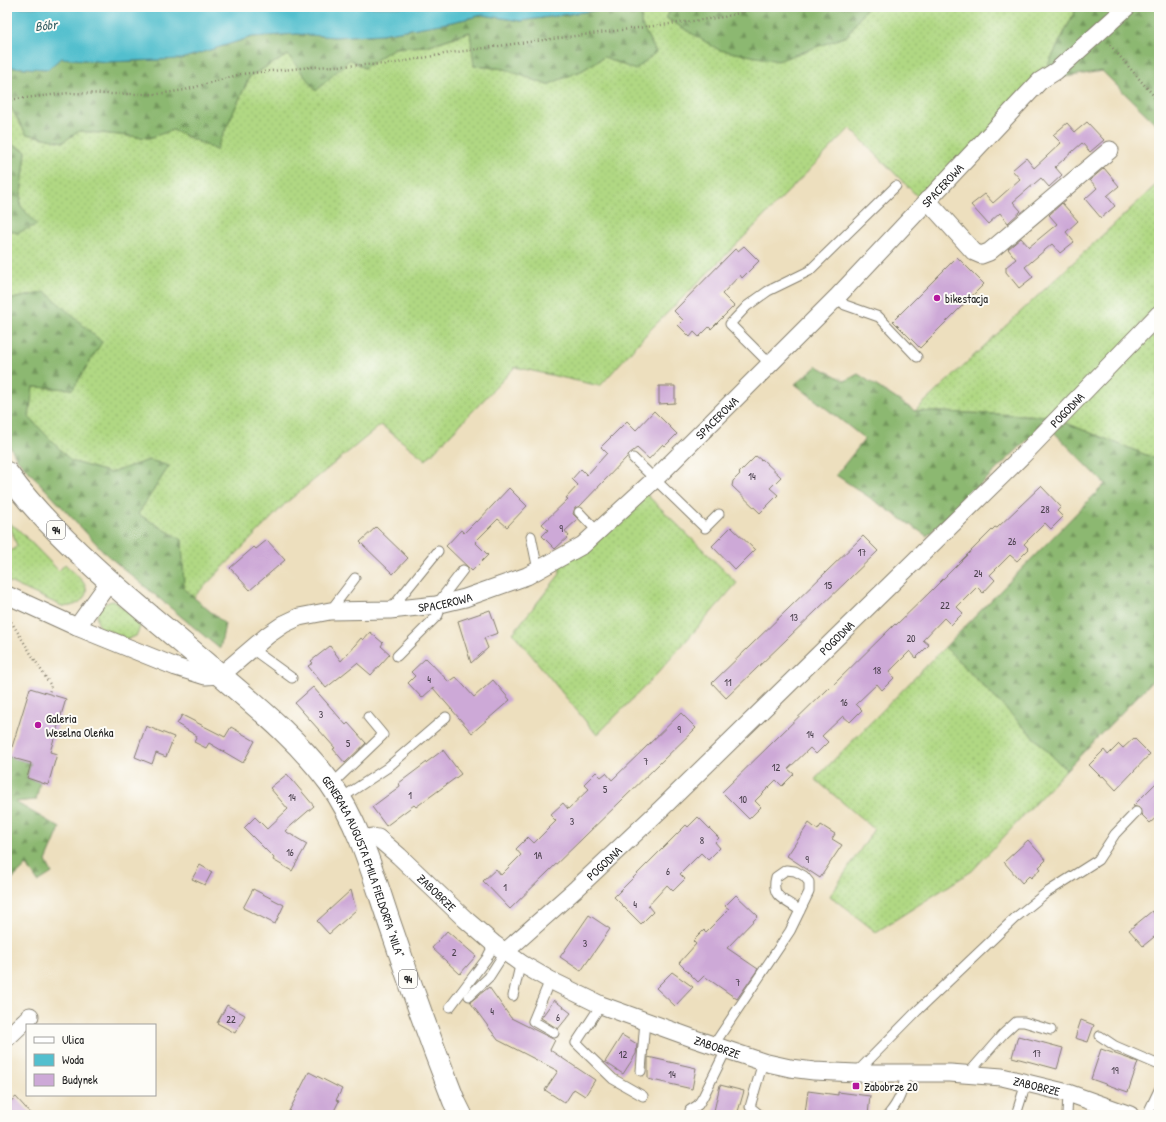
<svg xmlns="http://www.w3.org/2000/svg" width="1166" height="1122" font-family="'Patrick Hand',sans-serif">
	<defs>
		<pattern id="grass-dots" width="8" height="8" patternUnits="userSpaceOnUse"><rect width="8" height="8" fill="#b0d883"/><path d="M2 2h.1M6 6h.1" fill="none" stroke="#97b971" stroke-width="1.8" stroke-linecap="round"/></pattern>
		<pattern id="forest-firs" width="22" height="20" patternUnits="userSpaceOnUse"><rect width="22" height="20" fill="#8cb871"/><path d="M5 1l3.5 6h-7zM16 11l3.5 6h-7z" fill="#72955c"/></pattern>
	</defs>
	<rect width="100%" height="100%" fill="#fdfcf7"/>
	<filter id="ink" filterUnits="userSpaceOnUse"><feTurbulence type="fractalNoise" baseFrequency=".025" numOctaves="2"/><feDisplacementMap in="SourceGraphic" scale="8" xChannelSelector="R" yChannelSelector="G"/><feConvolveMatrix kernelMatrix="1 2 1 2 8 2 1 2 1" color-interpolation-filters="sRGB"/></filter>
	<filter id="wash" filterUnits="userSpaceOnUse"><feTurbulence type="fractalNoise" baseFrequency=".012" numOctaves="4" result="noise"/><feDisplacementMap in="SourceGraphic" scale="16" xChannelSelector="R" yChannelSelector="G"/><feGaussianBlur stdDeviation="0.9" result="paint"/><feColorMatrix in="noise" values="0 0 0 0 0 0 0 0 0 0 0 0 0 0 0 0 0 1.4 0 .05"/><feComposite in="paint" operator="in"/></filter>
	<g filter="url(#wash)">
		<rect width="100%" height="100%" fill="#eddfbe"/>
		<g fill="url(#grass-dots)" stroke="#667a50">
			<polygon points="642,7 672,7 666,18 847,36 867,7 1077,7 1040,81 921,200 850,128 741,240 650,330 600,386 515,367 426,460 381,425 287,502 194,597 184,589 182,540 138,514 169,466 149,460 110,473 71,461 28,417 33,387 73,389 46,292 7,300 7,229 17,233 26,151 7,142 7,101 26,134 63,142 79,131 149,138 173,130 216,150 250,76 288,55 316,90 350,59 364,68 394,48 427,46 471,32 474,66 505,69 547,85 583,70 604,57 656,52 641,24"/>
			<polygon points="1159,182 1159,303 1139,325 1159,342 1159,460 1048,416 915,411"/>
			<polygon points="643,491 737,583 656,675 597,735 513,633 560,574 559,559"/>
			<path d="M9,523L18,529L59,571L65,564C71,570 78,576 83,582C94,596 75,609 62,606L7,581V554L17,546Z"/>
			<path d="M112,601L117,603L140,622V627L136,636L127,639L100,627C92,615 100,604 112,601Z"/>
			<polygon points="945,647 1066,770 972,871 876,932 830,896 874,829 815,779"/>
		</g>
		<g fill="url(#forest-firs)" stroke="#546a46">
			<polygon points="618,7 642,7 641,24 656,52 635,70 604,57 583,70 547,85 505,69 474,66 470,32 427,46 394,48 364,68 350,59 316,91 288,55 250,76 216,150 173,130 149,138 79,131 63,142 26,134 7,101 7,67 48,69 61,58 107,62 181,59 252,37 297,34 335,37 382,34 452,22 483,15 521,21"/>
			<polygon points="672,7 867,7 847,36 778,61 719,50 666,18"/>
			<polygon points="1077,7 1159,7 1159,127 1102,71 1040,81"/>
			<polygon points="7,142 26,151 20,205 37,225 17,233 7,229"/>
			<polygon points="46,292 102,342 73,389 33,387 29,417 71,461 110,473 149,460 169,466 138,514 182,540 184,589 225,624 220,649 107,555 17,459 7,441 7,300"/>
			<polygon points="817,366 845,381 858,374 915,411 1048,416 1159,460 1159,674 1066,770 945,647 1105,484 1045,423 927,536 836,475 865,439 795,384"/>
			<polygon points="7,756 31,763 27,778 40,782 36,800 15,802 60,828 46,861 52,873 38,882 27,865 7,884"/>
		</g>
		<polygon fill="#53bfce" stroke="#386e75" points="7,7 618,7 521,21 483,15 452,22 382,34 335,37 297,34 252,37 181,59 107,62 61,58 48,69 7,67"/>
		<g id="blocks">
			<g fill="#cda9d7">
				<polygon points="1087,122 1104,140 1090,152 1082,143 1055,167 1062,175 1049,187 1041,178 1013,202 1021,211 1008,223 1000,213 988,224 971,205 985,194 993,203 1020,179 1012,170 1026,158 1034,168 1061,143 1053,135 1067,123 1075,132"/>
				<polygon points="1104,168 1119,186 1107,196 1115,206 1101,218 1085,199 1097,188 1090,180"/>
				<polygon points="1062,203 1078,221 1066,232 1074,242 1060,253 1052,244 1025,267 1033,277 1019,288 1006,272 1006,267 1016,259 1008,249 1021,238 1029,247 1057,224 1049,215"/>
				<polygon points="744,246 759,261 742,278 740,275 722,294 734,306 711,329 709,327 699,337 694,332 690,337 678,325 683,320 674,311 735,249 738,251"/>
				<polygon points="957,257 984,284 920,348 893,321"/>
				<polygon points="659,386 675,386 675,403 659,404"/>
				<polygon points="654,411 677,434 665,446 663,444 649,459 637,448 629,454 627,457 580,506 575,508 573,514 578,519 565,531 569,536 555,549 542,536 548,530 542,524 568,499 566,498 578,485 572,479 581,469 587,475 607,453 601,447 627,421 636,430"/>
				<polygon points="756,456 761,460 762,459 781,477 770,488 778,495 760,513 732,486 733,481 740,474 739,473"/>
				<polygon points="1041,486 1061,507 1057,511 1063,517 1051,529 1045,523 1024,544 1029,549 1017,561 1010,555 990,575 995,580 983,593 977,587 957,607 963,613 951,625 944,618 923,640 929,645 916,658 910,651 889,672 894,678 882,690 877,684 856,704 862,710 850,722 843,716 822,736 828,742 816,754 810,748 788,769 794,774 782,786 776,780 755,801 761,807 749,819 722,792 828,688 829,689 895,624 896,625 930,592 995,527 997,528"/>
				<polygon points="509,488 527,506 507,527 498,519 475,542 488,555 472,571 446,546 461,530 464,533 476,521 477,522"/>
				<polygon points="376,527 408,558 393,574 360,542"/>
				<polygon points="731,527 755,550 735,570 712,546"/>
				<polygon points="863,536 878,551 726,698 712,683"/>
				<polygon points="267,540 285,560 250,590 230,568 254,547 256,549"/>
				<polygon points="490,610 498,633 484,638 488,648 471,663 458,621"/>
				<polygon points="370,632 383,643 381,646 390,654 371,675 357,663 326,688 308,666 313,663 311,661 330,646 341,661 361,638 363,640"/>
				<polygon points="426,658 449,682 456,677 474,697 493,680 510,700 472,733 433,688 422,698 408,683 415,676 411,672"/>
				<polygon points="313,687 346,725 348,723 366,743 345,763 333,749 335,748 295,703"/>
				<polygon points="30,688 66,699 50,752 57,754 48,785 27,778 31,763 9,757"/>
				<polygon points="681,713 696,728 510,909 483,881 496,869 501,875 521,855 516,849 528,837 534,843 556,821 550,815 563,803 568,809 589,789 584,784 596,772 601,777 606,773 612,780"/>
				<polygon points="182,715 225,737 231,727 255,741 243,763 209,743 206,748 194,742 197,736 177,724"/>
				<polygon points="146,726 174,737 166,757 156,753 152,764 135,757"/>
				<polygon points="1134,738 1150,754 1116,790 1103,776 1101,777 1089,765 1104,750 1108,755 1119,744 1123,748"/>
				<polygon points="443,750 461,774 416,807 414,805 386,826 372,807 400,786 399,783"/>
				<polygon points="287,774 314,806 285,831 307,844 292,871 273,860 274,858 244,828 255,817 267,829 288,809 270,788"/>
				<polygon points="1159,780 1159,815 1150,823 1141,814 1140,808 1133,806"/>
				<polygon points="698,817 719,838 715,842 720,848 708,860 701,853 680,874 685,879 673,891 667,885 648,906 653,912 641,924 614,897 686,825 688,827"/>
				<polygon points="809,823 818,830 821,825 835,834 832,839 842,845 820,878 787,856"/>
				<polygon points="1028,840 1046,860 1039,867 1041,869 1031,878 1029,876 1022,883 1004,862"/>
				<polygon points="200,865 212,872 205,885 192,879"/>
				<polygon points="253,889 284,905 275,924 243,908"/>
				<polygon points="351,890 356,910 329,934 317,921"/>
				<polygon points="736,895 758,916 727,948 758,969 737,999 704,976 698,982 679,963 696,944 693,941 704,930 706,932 729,909 725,906"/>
				<polygon points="1152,911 1159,919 1159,933 1143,946 1129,930"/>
				<polygon points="589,915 610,929 581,971 560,957"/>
				<polygon points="447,931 476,956 460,974 432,948"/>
				<polygon points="672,972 693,987 675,1006 656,988"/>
				<polygon points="489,987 511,1018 555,1040 550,1050 595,1080 585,1096 574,1089 565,1103 545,1090 558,1071 498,1040 470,1002"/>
				<polygon points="554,1000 571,1013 558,1029 541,1018"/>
				<polygon points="227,1005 245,1015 235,1033 217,1023"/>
				<polygon points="1081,1020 1094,1025 1088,1042 1075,1038"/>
				<polygon points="622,1035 637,1044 636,1054 623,1074 605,1062"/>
				<polygon points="1018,1036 1063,1048 1057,1069 1012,1057"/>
				<polygon points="1101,1049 1138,1062 1128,1092 1091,1079"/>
				<polygon points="648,1057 696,1068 692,1089 648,1079"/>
				<polygon points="309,1072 342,1089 336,1100 339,1101 332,1115 287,1115"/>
				<polygon points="720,1085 744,1091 737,1115 713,1115"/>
				<polygon points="808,1091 838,1095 838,1092 870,1096 868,1115 821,1115 805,1113"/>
				<polygon points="16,1097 32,1115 7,1115 7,1104"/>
			</g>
		</g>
	</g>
	<g filter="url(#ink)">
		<use href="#blocks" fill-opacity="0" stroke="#847e6d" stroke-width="1"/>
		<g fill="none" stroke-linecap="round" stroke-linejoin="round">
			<defs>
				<g id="lane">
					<polyline points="837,297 845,305 879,317 917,357"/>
					<polyline points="770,364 730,324 747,306 768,291 809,271 896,186"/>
					<polyline points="633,458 705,528 719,514"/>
					<polyline points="579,512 598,532"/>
					<polyline points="531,536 538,570"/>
					<polyline points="437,604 463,570"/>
					<polyline points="391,609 438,551"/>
					<polyline points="330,611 355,578"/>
					<polyline points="252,649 292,678"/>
					<polyline points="397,656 438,615 442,603"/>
					<polyline points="331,785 383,735 368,717"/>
					<polyline points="340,799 387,768 446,717"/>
					<polyline points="550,980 533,1021 554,1033"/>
					<polyline points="469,996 489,977 505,952"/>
					<polyline points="513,996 519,970 522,964"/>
					<polyline points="601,1005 576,1043 613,1079 643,1096"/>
					<polyline points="450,1007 487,958 494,944"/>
					<polyline points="1100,1036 1115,1046 1159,1065"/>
					<path d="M713,1046L790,931L809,892V882L804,876L795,871L786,870L776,877C770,899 786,899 800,911"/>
					<polyline points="641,1071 645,1020"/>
					<polyline points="856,1073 917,1011 1015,918 1046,893 1098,860 1115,834 1136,812"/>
					<polyline points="968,1074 1003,1034 1016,1022 1024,1022 1051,1030"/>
					<polyline points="690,1110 698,1105 703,1097 726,1050"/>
					<polyline points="760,1115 750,1107 763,1062"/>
					<path d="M888,1115C899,1102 904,1090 905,1072"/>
					<polyline points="1016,1115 1026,1083"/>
					<polyline points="1067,1115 1068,1093"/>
					<polyline points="1147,1115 1159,1090"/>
				</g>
				<g id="street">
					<polyline points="927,200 974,252 981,255 989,252 1110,150"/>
					<path id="s1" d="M7,595L77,627L176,667L205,676L221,675L268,635L284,624L299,617L330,611L390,610L436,605L465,598L527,576L583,545L655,479L837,297L1040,81L1056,71L1127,7"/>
					<polyline points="77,627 110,581"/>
					<path id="s2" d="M361,841L372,837L378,838L399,856L465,919L494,944L522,964L550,980L601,1005L695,1039L763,1062L790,1068L814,1071L856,1073H950L1002,1077L1068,1093L1130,1115"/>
					<path id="s3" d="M505,952L577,888L661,809L1022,456L1159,314"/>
					<polyline points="7,1038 30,1016"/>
				</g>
				<g id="primary">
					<path id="s4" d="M7,473C14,483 21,492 29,501C85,566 156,619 220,675C260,709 299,741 330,783C362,828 375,882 393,933C412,990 432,1045 454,1101L461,1115"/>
				</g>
			</defs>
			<use href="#lane" stroke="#847e6d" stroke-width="11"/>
			<use href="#street" stroke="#847e6d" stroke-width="19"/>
			<use href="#primary" stroke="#847e6d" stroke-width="24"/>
			<g stroke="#847e6d" stroke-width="2.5" stroke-dasharray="1 3" stroke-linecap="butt">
				<polyline points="1110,45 1154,96 1159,109"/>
				<polyline points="7,100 69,93 112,94 158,94 185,90 241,74 312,67 390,64 450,53 520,43 724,17 760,7"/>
				<polyline points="7,615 51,686 49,694"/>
			</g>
			<use href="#lane" stroke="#fff" stroke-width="9"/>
			<use href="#street" stroke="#fff" stroke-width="17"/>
			<use href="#primary" stroke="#fff" stroke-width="22"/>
		</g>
	</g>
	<g fill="#b5179e" stroke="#fdfcf7" stroke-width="1.5">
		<circle cx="937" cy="298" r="4"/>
		<circle cx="38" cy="725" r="4"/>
		<rect x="852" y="1082" width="8" height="8" rx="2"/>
	</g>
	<g text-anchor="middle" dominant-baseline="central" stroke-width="4" stroke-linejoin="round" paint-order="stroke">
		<g font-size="10" fill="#483f4b">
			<text x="752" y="476">14</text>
			<text x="1045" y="509">28</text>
			<text x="561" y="528">9</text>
			<text x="1012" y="541">26</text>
			<text x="862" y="552">17</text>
			<text x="978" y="573">24</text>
			<text x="828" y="585">15</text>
			<text x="945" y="605">22</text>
			<text x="794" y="617">13</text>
			<text x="911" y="638">20</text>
			<text x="877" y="670">18</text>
			<text x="429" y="679">4</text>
			<text x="728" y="682">11</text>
			<text x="844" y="702">16</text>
			<text x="321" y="714">3</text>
			<text x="679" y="729">9</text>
			<text x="810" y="734">14</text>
			<text x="348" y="743">5</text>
			<text x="646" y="761">7</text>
			<text x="776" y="767">12</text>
			<text x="605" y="789">5</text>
			<text x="410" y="795">1</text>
			<text x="292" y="797">14</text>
			<text x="743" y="799">10</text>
			<text x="572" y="821">3</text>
			<text x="702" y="840">8</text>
			<text x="290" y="852">16</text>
			<text x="538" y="855">1A</text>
			<text x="807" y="859">9</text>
			<text x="668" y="871">6</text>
			<text x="505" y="887">1</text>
			<text x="635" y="904">4</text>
			<text x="585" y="943">3</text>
			<text x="454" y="952">2</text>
			<text x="738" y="982">7</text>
			<text x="492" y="1011">4</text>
			<text x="558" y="1017">6</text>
			<text x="231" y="1019">22</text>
			<text x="1037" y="1053">17</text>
			<text x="623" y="1054">12</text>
			<text x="1115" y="1070">19</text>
			<text x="672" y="1074">14</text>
		</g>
		<g fill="#fdfcf7" stroke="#605f5e" stroke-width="1">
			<rect x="47" y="521" width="18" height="18" rx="3"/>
			<rect x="399" y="970" width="18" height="18" rx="3"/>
		</g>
		<g font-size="11" font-weight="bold" fill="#1c1c1c">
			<text x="56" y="530">94</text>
			<text x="408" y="979">94</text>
		</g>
		<g font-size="12" fill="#1c1c1c" stroke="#fdfcf7">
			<text stroke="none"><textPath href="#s1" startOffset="1134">SPACEROWA</textPath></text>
			<text stroke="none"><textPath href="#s3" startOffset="781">POGODNA</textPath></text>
			<text stroke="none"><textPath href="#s1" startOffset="810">SPACEROWA</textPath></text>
			<text stroke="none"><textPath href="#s1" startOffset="475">SPACEROWA</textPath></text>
			<text stroke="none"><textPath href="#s3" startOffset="457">POGODNA</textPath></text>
			<text stroke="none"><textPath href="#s3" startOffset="133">POGODNA</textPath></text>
			<text stroke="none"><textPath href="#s4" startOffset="539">GENERAŁA AUGUSTA EMILA FIELDORFA "NILA"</textPath></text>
			<text stroke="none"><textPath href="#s2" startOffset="98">ZABOBRZE</textPath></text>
			<text stroke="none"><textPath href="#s2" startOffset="422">ZABOBRZE</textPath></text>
			<text stroke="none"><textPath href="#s2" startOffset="746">ZABOBRZE</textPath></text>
		</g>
		<g font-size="12" fill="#1c1c1c" stroke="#fdfcf7" text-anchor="start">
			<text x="945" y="298">bikestacja</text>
			<text x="46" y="718">Galeria<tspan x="46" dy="14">Weselna Oleńka</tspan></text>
			<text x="864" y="1086">Zabobrze 20</text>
		</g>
		<g font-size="13" font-style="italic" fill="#325d63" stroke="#fdfcf7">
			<text transform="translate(46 25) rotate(-7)">Bóbr</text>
		</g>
	</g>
	<rect width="1166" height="1122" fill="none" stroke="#fdfcf7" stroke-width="24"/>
	<rect x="26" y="1024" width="130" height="72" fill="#fdfcf7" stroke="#a3a29f"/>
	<rect x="34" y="1037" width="20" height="6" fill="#ffffff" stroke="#a3a29f"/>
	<text x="62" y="1044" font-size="12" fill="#1c1c1c">Ulica</text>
	<rect x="34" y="1054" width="20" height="12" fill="#53bfce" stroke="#a3a29f"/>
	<text x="62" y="1064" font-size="12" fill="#1c1c1c">Woda</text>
	<rect x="34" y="1074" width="20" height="12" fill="#cda9d7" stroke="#a3a29f"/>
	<text x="62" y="1084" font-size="12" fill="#1c1c1c">Budynek</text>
</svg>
